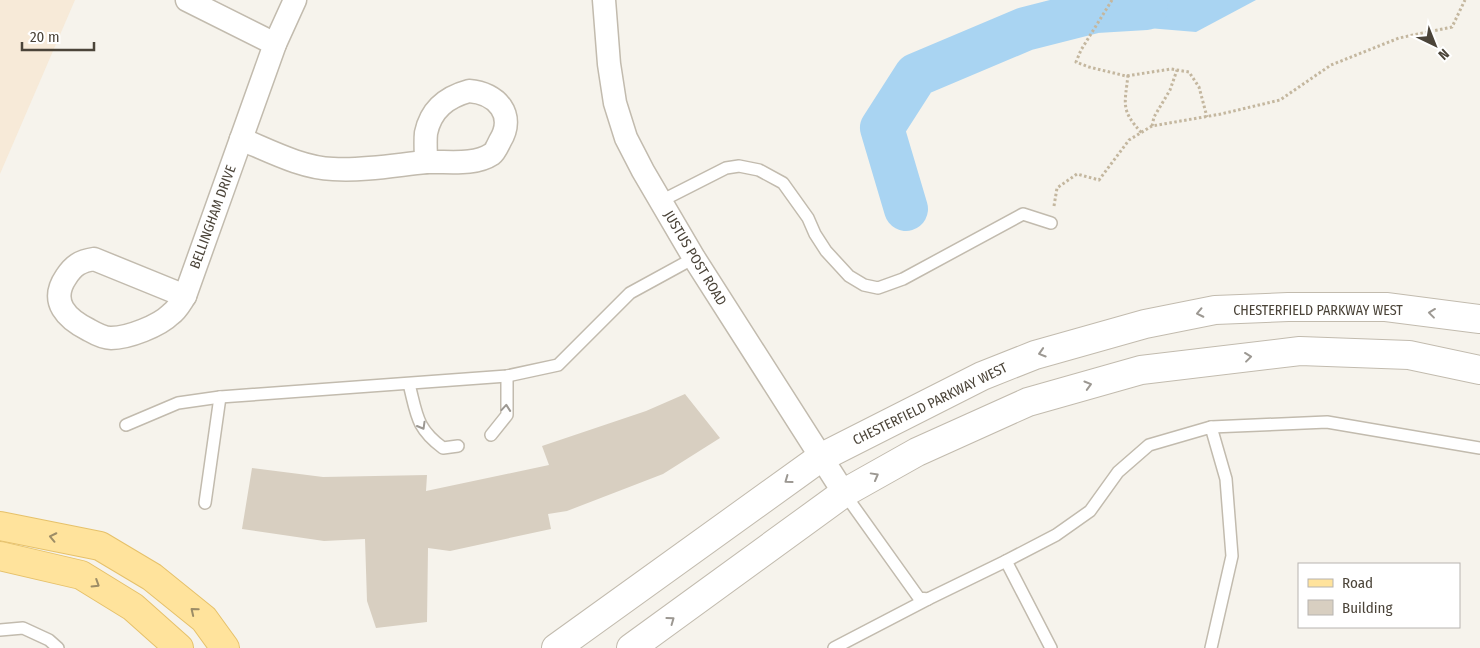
<svg xmlns="http://www.w3.org/2000/svg" width="1480" height="648" font-family="'Fira Sans Condensed',sans-serif">
	<rect width="100%" height="100%" fill="#f6f3ec"/>
	<polygon fill="#f7ead8" points="0,0 75,0 0,174"/>
	<polygon fill="#a9d4f2" points="1146,0 1256,0 1196,32 1148,28"/>
	<g fill="none" stroke-linecap="round" stroke-linejoin="round">
		<polyline stroke="#a9d4f2" stroke-width="44" points="906,209 882,128 916,75 1025,29 1096,11 1146,8"/>
	</g>
	<polygon fill="#d8cfc1" points="685,394 720,438 663,474 567,511 548,514 551,529 450,551 428,548 427,622 376,628 367,601 365,539 324,541 242,529 252,468 323,477 427,475 426,491 549,465 542,446 646,411"/>
	<g fill="none" stroke-linecap="round" stroke-linejoin="round">
		<defs>
			<g id="service">
				<polyline points="661,201 726,168 739,166 759,170 783,183 808,218 815,234 826,251 849,276 864,285 878,288 903,279 1023,214 1051,223"/>
				<path d="M409,384C417,415 416,428 443,448L458,446"/>
				<polyline points="126,425 178,403 220,397 507,376 558,365 630,293 694,258"/>
				<polyline points="1211,427 1327,422 1480,448"/>
				<polyline points="491,435 507,415 507,376"/>
				<polyline points="844,493 919,598 928,599 1006,561 1051,648"/>
				<polyline points="205,503 220,397"/>
				<polyline points="1006,561 1056,535 1090,511 1118,472 1149,445 1211,427 1226,479 1232,556 1211,648"/>
				<polyline points="0,630 23,628 49,640 58,648"/>
				<polyline points="834,648 928,599"/>
			</g>
			<g id="minor">
				<polyline points="187,0 275,44"/>
				<polyline points="604,0 609,64 615,103 626,138 643,171 694,258 844,493"/>
				<path d="M469,91C497,93 516,115 500,141C498,145 495,152 492,154C474,166 447,161 426,162C426,153 425,142 426,133C431,109 447,97 469,91Z"/>
				<path d="M241,139C270,151 302,168 333,169C364,171 396,165 426,162"/>
				<path d="M94,259L185,296C181,302 177,310 171,314C159,326 128,338 111,338C104,338 96,334 89,330C67,319 49,302 66,277C73,266 80,261 94,259Z"/>
				<polyline points="185,296 275,44 295,0"/>
			</g>
			<g id="tertiary">
				<polyline points="556,648 820,458 982,376 1035,355 1145,324 1215,310 1288,307 1386,307 1480,319"/>
				<polyline points="631,648 844,493 917,452 1028,402 1141,370 1300,351 1409,355 1480,370"/>
			</g>
			<g id="primary">
				<polyline points="0,526 100,546 152,577 204,619 225,648"/>
				<polyline points="0,556 81,575 133,607 179,648"/>
			</g>
		</defs>
		<use href="#service" stroke="#c2bbae" stroke-width="14"/>
		<use href="#minor" stroke="#c2bbae" stroke-width="25"/>
		<use href="#tertiary" stroke="#c2bbae" stroke-width="30"/>
		<use href="#primary" stroke="#e6c16a" stroke-width="30"/>
		<g stroke="#c4b79f" stroke-width="3" stroke-dasharray="2.5 2.5" stroke-linecap="butt">
			<polyline points="1112,0 1081,50 1076,62 1089,67 1126,76 1171,69 1189,72 1199,87 1207,117"/>
			<path d="M1128,75C1125,104 1120,110 1142,133"/>
			<polyline points="1152,126 1154,117 1170,90 1177,70"/>
			<polyline points="1054,206 1057,188 1077,174 1099,180 1129,140 1152,126 1221,114 1280,100 1331,65 1399,38 1452,27 1465,0"/>
		</g>
		<use href="#service" stroke="#fff" stroke-width="11"/>
		<use href="#minor" stroke="#fff" stroke-width="22"/>
		<use href="#tertiary" stroke="#fff" stroke-width="28"/>
		<use href="#primary" stroke="#ffe39c" stroke-width="28"/>
	</g>
	<defs><path id="oneway-chevron" d="M-2-3.5L2.5 0L-2 3.5" fill="none" stroke-width="1.6" stroke-linecap="round" stroke-linejoin="round" transform="scale(1.25)"/></defs>
	<g stroke="#9c9892">
		<use href="#oneway-chevron" transform="translate(1200 313) rotate(168)"/>
		<use href="#oneway-chevron" transform="translate(1432 313) rotate(-173)"/>
		<use href="#oneway-chevron" transform="translate(1042 353) rotate(163)"/>
		<use href="#oneway-chevron" transform="translate(1248 357) rotate(-7)"/>
		<use href="#oneway-chevron" transform="translate(1088 385) rotate(-16)"/>
		<use href="#oneway-chevron" transform="translate(506 408) rotate(-85)"/>
		<use href="#oneway-chevron" transform="translate(422 426) rotate(60)"/>
		<use href="#oneway-chevron" transform="translate(875 476) rotate(-29)"/>
		<use href="#oneway-chevron" transform="translate(788 480) rotate(144)"/>
		<use href="#oneway-chevron" transform="translate(671 620) rotate(-36)"/>
	</g>
	<g stroke="#9c8c66">
		<use href="#oneway-chevron" transform="translate(53 537) rotate(-168)"/>
		<use href="#oneway-chevron" transform="translate(96 584) rotate(32)"/>
		<use href="#oneway-chevron" transform="translate(194 611) rotate(-141)"/>
	</g>
	<g text-anchor="middle" dominant-baseline="central" stroke-width="5" stroke-linejoin="round" paint-order="stroke">
		<g font-size="14" fill="#4b4439" stroke="#fff">
			<text transform="translate(213 217) rotate(-70)">BELLINGHAM DRIVE</text>
			<text transform="translate(695 258) rotate(59)">JUSTUS POST ROAD</text>
			<text x="1318" y="310">CHESTERFIELD PARKWAY WEST</text>
			<text transform="translate(930 404) rotate(-26)">CHESTERFIELD PARKWAY WEST</text>
		</g>
	</g>
	<rect x="1298" y="563" width="162" height="65" fill="#ffffff" stroke="#b7b4b0"/>
	<rect x="1308" y="579" width="25" height="8" fill="#ffe39c" stroke="#b7b4b0"/>
	<text x="1342" y="588" font-size="15" fill="#4b4439">Road</text>
	<rect x="1308" y="600" width="25" height="15" fill="#d8cfc1" stroke="#b7b4b0"/>
	<text x="1342" y="613" font-size="15" fill="#4b4439">Building</text>
	<g transform="translate(1435 45) rotate(137)" stroke="#ffffff" stroke-width="4" paint-order="stroke">
	<path d="M0-4L9 19L0 12L-9 19Z" fill="#4b4439"/>
	<text y="-8" font-size="14" font-weight="bold" text-anchor="middle" fill="#4b4439">N</text>
	</g>
	<path d="M22 42v8h72v-8" fill="none" stroke="#4b4439" stroke-width="2.5"/>
	<text x="30" y="42" font-size="15" fill="#4b4439" stroke="#ffffff" stroke-width="4" paint-order="stroke">20 m</text>
</svg>
